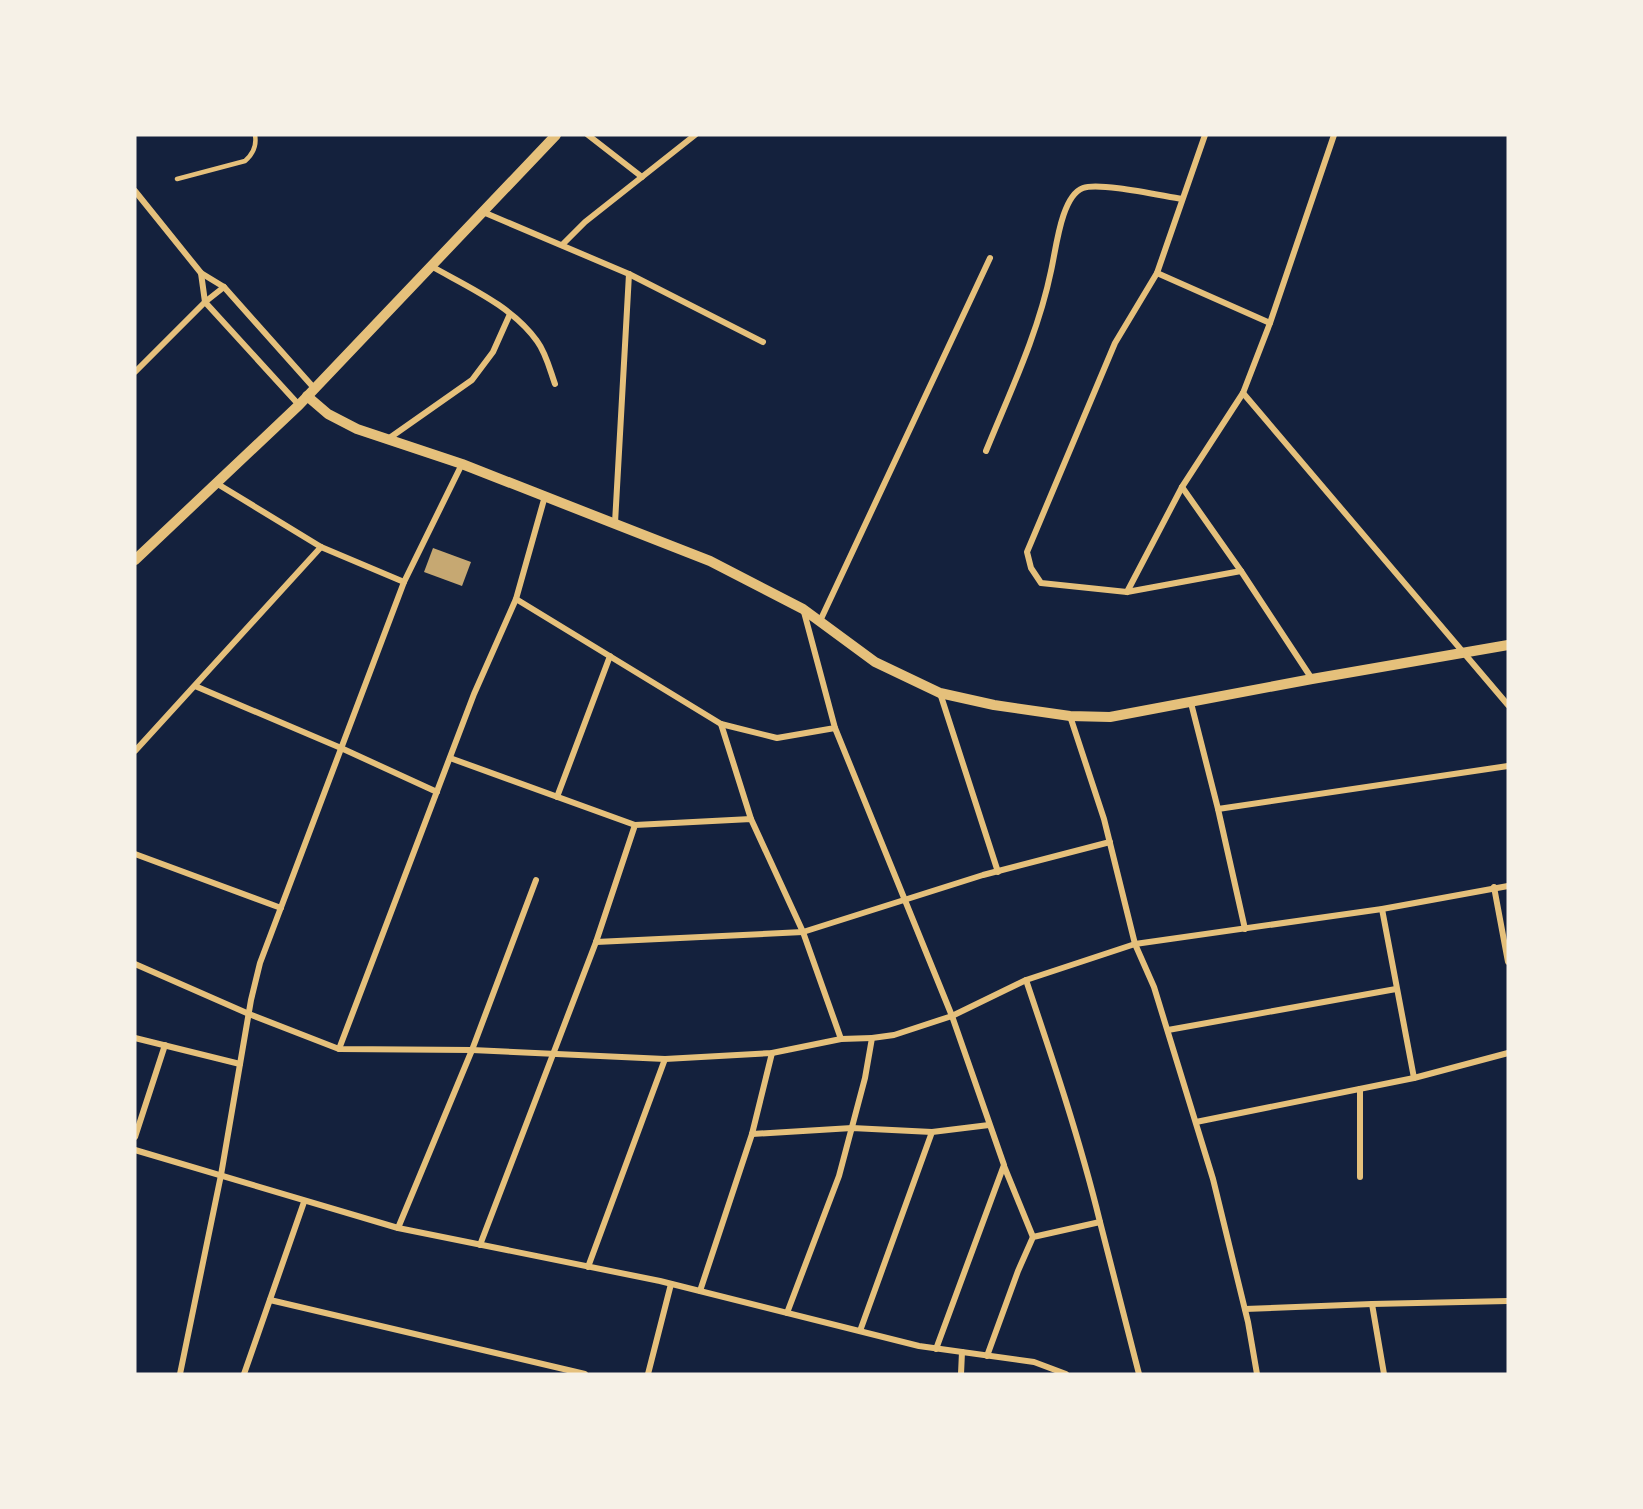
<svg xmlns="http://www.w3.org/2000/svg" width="1643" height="1509" font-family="'Fira Sans Condensed',sans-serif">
	<rect width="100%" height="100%" fill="#14213d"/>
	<polygon fill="#c6a872" points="433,548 471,562 462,586 424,572"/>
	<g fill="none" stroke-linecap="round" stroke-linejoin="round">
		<path stroke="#e5c07b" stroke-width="4.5" d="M177,179L245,161C253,154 257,146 255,135"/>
		<g stroke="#e5c07b" stroke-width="6">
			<polyline points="588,135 642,177"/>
			<polyline points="1205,135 1157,273 1115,343 1027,552 1031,568 1041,583 1127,592 1241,571 1312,679"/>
			<polyline points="135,191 201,273 224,287 314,388"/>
			<polyline points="483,212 629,274 763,342"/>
			<polyline points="562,245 585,222 695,135"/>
			<path d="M431,266C468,287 512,306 537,341C546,353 550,370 555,384"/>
			<polyline points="201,273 205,302 299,405"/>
			<polyline points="1157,273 1270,323"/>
			<polyline points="135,372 205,302 224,287"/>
			<polyline points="1243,393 1508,705"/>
			<polyline points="388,439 472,380 493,352 510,314"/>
			<path d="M986,451C1010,392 1038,334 1051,271C1056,250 1061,196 1083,188C1100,182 1162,196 1182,199"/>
			<polyline points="216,483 321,547 404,582"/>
			<polyline points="1182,487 1241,571"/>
			<polyline points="615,523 629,274"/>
			<polyline points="1127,592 1182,487 1243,393 1270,323 1334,135"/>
			<polyline points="516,599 721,724 751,819"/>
			<polyline points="820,621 990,258"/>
			<polyline points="195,686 341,748 437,792"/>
			<polyline points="940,693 998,872"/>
			<polyline points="1191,703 1218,809 1508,766"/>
			<polyline points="1070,716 1104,819 1135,944 1154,987 1213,1179 1248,1322 1257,1374"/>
			<polyline points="721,724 777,738 835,728 804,612"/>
			<polyline points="835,728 952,1016 1004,1165 936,1349"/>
			<polyline points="135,751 321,547"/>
			<polyline points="450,758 635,825"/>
			<polyline points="557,797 610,656"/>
			<polyline points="1218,809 1245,929"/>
			<polyline points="135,854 281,908"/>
			<polyline points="1494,887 1508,962"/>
			<polyline points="1382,909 1414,1078"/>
			<polyline points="596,942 803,932 983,875 1110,842"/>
			<polyline points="135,964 249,1014 339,1049 472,1050 665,1059"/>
			<polyline points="1168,1030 1396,989"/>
			<polyline points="135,1038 240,1064"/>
			<polyline points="339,1049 474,694 516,599 545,496"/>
			<polyline points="1360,1089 1360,1177"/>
			<polyline points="1196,1122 1414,1078 1508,1053"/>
			<polyline points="752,1134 852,1128 932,1132"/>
			<polyline points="135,1137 165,1045"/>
			<polyline points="135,1150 398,1228 660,1281 919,1346 1034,1362 1066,1374"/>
			<polyline points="1004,1166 1033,1237"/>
			<polyline points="1100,1222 1139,1374"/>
			<polyline points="398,1228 472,1050 536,880"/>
			<polyline points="480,1245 596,942 635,825 751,819 803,932 841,1039"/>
			<polyline points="588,1267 665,1059 772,1053 841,1039 872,1038"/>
			<polyline points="700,1291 752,1134 772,1053"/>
			<polyline points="270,1300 585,1374"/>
			<polyline points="1372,1304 1384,1374"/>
			<polyline points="1245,1309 1372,1304 1508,1301"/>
			<polyline points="787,1313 839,1176 865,1078 872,1038 894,1035 952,1016 1026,980 1135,944 1382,909 1508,886"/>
			<polyline points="860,1331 932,1132 989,1125"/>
			<path d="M987,1356L1018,1271L1033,1237L1100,1222C1080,1140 1053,1060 1026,980"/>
			<polyline points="180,1374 221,1175 251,1000 260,963 404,582 462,464"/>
			<polyline points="244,1374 304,1202"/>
			<polyline points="648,1374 671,1284"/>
			<polyline points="961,1374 962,1352"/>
		</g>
		<g stroke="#e5c07b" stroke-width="10">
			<polyline points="307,396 328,414 357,429 462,464 710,561 803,609 875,662 940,693 994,705 1070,716 1110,717 1312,679 1508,645"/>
			<polyline points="135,560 299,405 556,135"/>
		</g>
	</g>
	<rect width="1643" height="1509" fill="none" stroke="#f6f1e7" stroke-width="273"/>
</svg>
